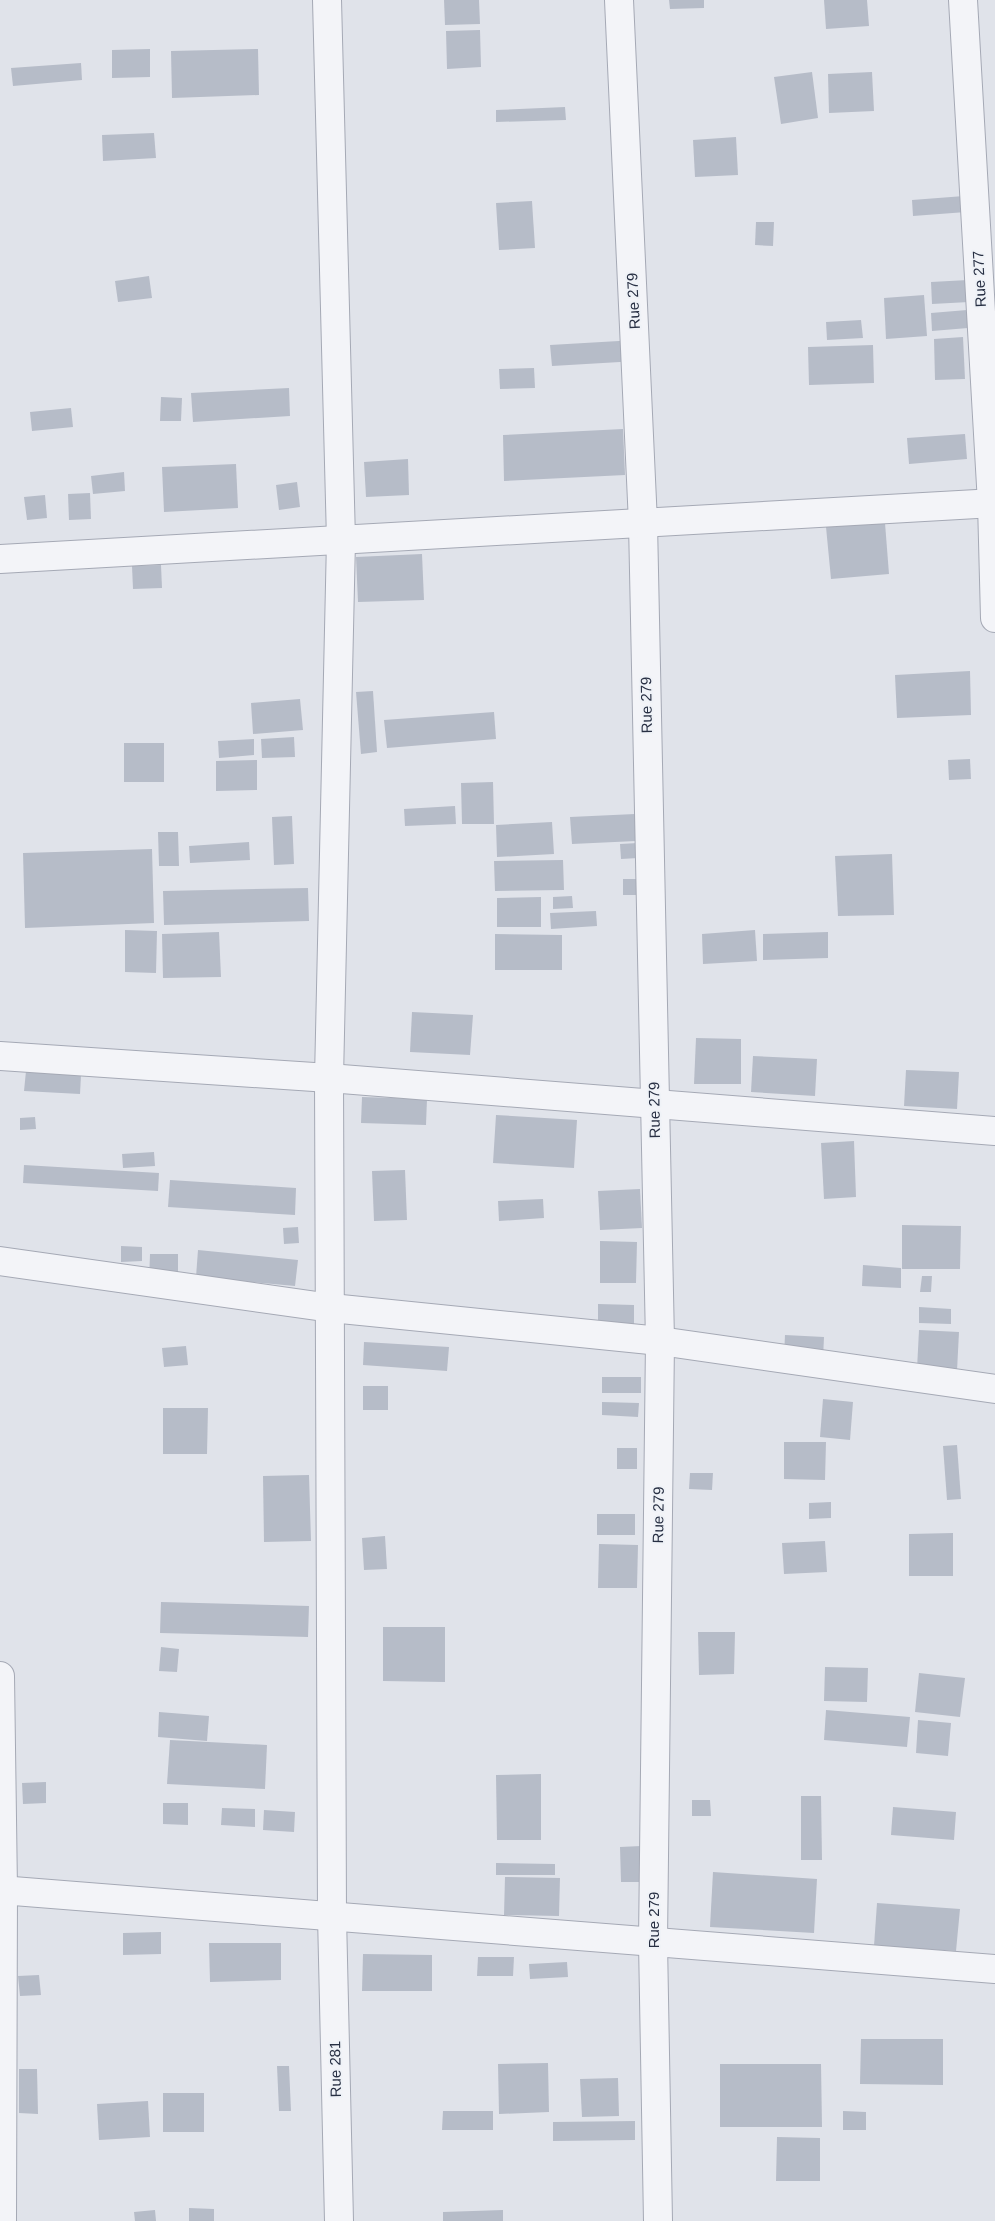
<svg xmlns="http://www.w3.org/2000/svg" width="995" height="2221" font-family="Arial,sans-serif">
	<rect width="100%" height="100%" fill="#e0e3ea"/>
	<g fill="#b6bcc8">
		<polygon points="444,0 479,0 480,24 445,25"/>
		<polygon points="669,0 704,0 704,8 670,9"/>
		<polygon points="824,0 867,0 869,26 826,29"/>
		<polygon points="480,30 481,67 447,69 446,31"/>
		<polygon points="150,49 150,77 112,78 112,50"/>
		<polygon points="258,49 259,95 172,98 171,51"/>
		<polygon points="81,63 82,80 13,86 11,68"/>
		<polygon points="812,72 818,118 781,124 774,77"/>
		<polygon points="872,72 874,111 829,113 828,74"/>
		<polygon points="565,107 566,120 496,122 496,110"/>
		<polygon points="154,133 156,158 103,161 102,135"/>
		<polygon points="736,137 738,175 695,177 693,140"/>
		<polygon points="964,196 966,212 913,216 912,200"/>
		<polygon points="532,201 535,248 499,250 496,203"/>
		<polygon points="756,222 774,222 773,246 755,245"/>
		<polygon points="149,276 152,298 118,302 115,281"/>
		<polygon points="968,280 969,302 932,304 931,282"/>
		<polygon points="924,295 927,336 886,339 884,298"/>
		<polygon points="967,310 968,328 932,331 931,313"/>
		<polygon points="861,320 863,338 827,340 826,322"/>
		<polygon points="963,337 965,379 935,380 934,339"/>
		<polygon points="636,340 637,361 552,366 550,345"/>
		<polygon points="873,345 874,383 809,385 808,347"/>
		<polygon points="534,368 535,388 500,389 499,369"/>
		<polygon points="289,388 290,416 193,422 191,393"/>
		<polygon points="161,397 182,398 181,421 160,421"/>
		<polygon points="71,408 73,427 32,431 30,412"/>
		<polygon points="623,429 625,475 504,481 503,435"/>
		<polygon points="965,434 967,459 909,464 907,438"/>
		<polygon points="408,459 409,495 366,497 364,462"/>
		<polygon points="236,464 238,508 164,512 162,467"/>
		<polygon points="124,472 125,491 93,494 91,476"/>
		<polygon points="297,482 300,507 279,510 276,485"/>
		<polygon points="90,493 91,519 69,520 68,494"/>
		<polygon points="45,495 47,518 27,520 24,497"/>
		<polygon points="885,523 889,574 831,579 826,527"/>
		<polygon points="422,554 424,600 358,602 356,557"/>
		<polygon points="161,565 162,588 133,589 132,566"/>
		<polygon points="970,671 971,715 897,718 895,675"/>
		<polygon points="373,691 377,752 361,754 356,692"/>
		<polygon points="300,699 303,730 253,734 251,703"/>
		<polygon points="494,712 496,739 387,748 384,720"/>
		<polygon points="294,737 295,757 262,758 261,739"/>
		<polygon points="254,739 254,755 219,758 218,741"/>
		<rect x="124" y="743" width="40" height="39"/>
		<polygon points="970,759 971,779 949,780 948,760"/>
		<polygon points="257,760 257,790 216,791 216,761"/>
		<polygon points="493,782 494,824 462,824 461,783"/>
		<polygon points="455,806 456,824 405,826 404,809"/>
		<polygon points="635,814 636,841 572,844 570,817"/>
		<polygon points="292,816 294,864 274,865 272,817"/>
		<polygon points="552,822 554,854 497,857 496,825"/>
		<polygon points="158,832 178,832 179,866 159,866"/>
		<polygon points="249,842 250,860 190,863 189,846"/>
		<polygon points="638,843 638,858 621,859 620,844"/>
		<polygon points="152,849 154,923 25,928 23,853"/>
		<polygon points="892,854 894,915 838,916 835,856"/>
		<polygon points="563,860 564,890 495,891 494,861"/>
		<polygon points="623,879 641,879 640,895 623,895"/>
		<polygon points="308,888 309,921 164,925 163,891"/>
		<polygon points="572,896 573,908 553,909 553,897"/>
		<polygon points="541,897 541,927 497,927 497,898"/>
		<polygon points="596,911 597,926 551,929 550,913"/>
		<polygon points="125,930 157,931 156,973 125,972"/>
		<polygon points="755,930 757,961 703,964 702,934"/>
		<polygon points="219,932 221,977 163,978 162,934"/>
		<polygon points="828,932 828,958 763,960 763,934"/>
		<polygon points="495,934 562,935 562,970 495,970"/>
		<polygon points="412,1012 473,1015 470,1055 410,1052"/>
		<polygon points="696,1038 741,1039 741,1084 694,1084"/>
		<polygon points="753,1056 817,1059 815,1096 751,1092"/>
		<polygon points="906,1070 959,1072 957,1109 904,1106"/>
		<polygon points="26,1071 81,1075 80,1094 24,1091"/>
		<polygon points="362,1097 427,1099 426,1125 361,1123"/>
		<polygon points="496,1115 577,1120 574,1168 493,1163"/>
		<polygon points="35,1117 36,1129 20,1130 20,1118"/>
		<polygon points="854,1141 856,1197 824,1199 821,1143"/>
		<polygon points="154,1152 155,1166 123,1168 122,1154"/>
		<polygon points="24,1165 159,1173 158,1191 23,1183"/>
		<polygon points="405,1170 407,1220 374,1221 372,1171"/>
		<polygon points="170,1180 296,1188 295,1215 168,1207"/>
		<polygon points="640,1189 642,1228 600,1230 598,1191"/>
		<polygon points="543,1199 544,1218 499,1221 498,1201"/>
		<polygon points="902,1225 961,1226 960,1269 902,1269"/>
		<polygon points="298,1227 299,1243 284,1244 283,1228"/>
		<polygon points="600,1241 637,1242 636,1283 600,1283"/>
		<polygon points="121,1246 142,1247 142,1261 121,1262"/>
		<polygon points="198,1250 298,1260 295,1286 196,1277"/>
		<polygon points="150,1254 178,1254 178,1282 149,1282"/>
		<polygon points="863,1265 901,1268 901,1288 862,1286"/>
		<polygon points="922,1276 932,1276 931,1292 920,1292"/>
		<polygon points="598,1304 634,1305 634,1327 598,1326"/>
		<polygon points="919,1307 951,1309 951,1324 919,1323"/>
		<polygon points="919,1330 959,1332 957,1371 917,1369"/>
		<polygon points="785,1335 824,1337 823,1359 784,1356"/>
		<polygon points="364,1342 449,1347 447,1371 363,1365"/>
		<polygon points="186,1346 188,1365 164,1367 162,1348"/>
		<rect x="602" y="1377" width="39" height="16"/>
		<rect x="363" y="1386" width="25" height="24"/>
		<polygon points="823,1399 853,1402 850,1440 820,1437"/>
		<polygon points="602,1402 639,1403 638,1417 602,1415"/>
		<polygon points="163,1408 208,1408 207,1454 163,1454"/>
		<polygon points="784,1442 826,1442 825,1480 784,1479"/>
		<polygon points="957,1445 961,1499 947,1500 943,1446"/>
		<rect x="617" y="1448" width="20" height="21"/>
		<polygon points="690,1473 713,1473 712,1490 689,1489"/>
		<polygon points="309,1475 311,1541 264,1542 263,1476"/>
		<polygon points="831,1502 831,1518 809,1519 809,1503"/>
		<rect x="597" y="1514" width="38" height="21"/>
		<polygon points="953,1533 953,1576 909,1576 909,1534"/>
		<polygon points="385,1536 387,1569 364,1570 362,1538"/>
		<polygon points="825,1541 827,1572 784,1574 782,1543"/>
		<polygon points="599,1544 638,1545 637,1588 598,1588"/>
		<polygon points="161,1602 309,1606 308,1637 160,1633"/>
		<polygon points="383,1627 445,1627 445,1682 383,1681"/>
		<polygon points="698,1632 735,1632 734,1674 699,1675"/>
		<polygon points="161,1647 179,1649 177,1672 159,1671"/>
		<polygon points="825,1667 868,1668 867,1702 824,1701"/>
		<polygon points="919,1673 965,1678 960,1717 915,1712"/>
		<polygon points="826,1710 910,1717 907,1747 824,1740"/>
		<polygon points="159,1712 209,1716 207,1741 158,1737"/>
		<polygon points="918,1720 951,1723 948,1756 916,1753"/>
		<polygon points="170,1740 267,1745 265,1789 167,1784"/>
		<polygon points="541,1774 541,1840 497,1840 496,1775"/>
		<polygon points="46,1782 46,1803 23,1804 22,1783"/>
		<polygon points="801,1796 821,1796 822,1860 801,1860"/>
		<polygon points="692,1800 710,1800 711,1816 692,1816"/>
		<polygon points="163,1803 188,1803 188,1825 163,1824"/>
		<polygon points="893,1807 956,1812 954,1840 891,1835"/>
		<polygon points="222,1808 255,1809 255,1827 221,1825"/>
		<polygon points="264,1810 295,1812 294,1832 263,1830"/>
		<polygon points="641,1846 642,1882 621,1882 620,1847"/>
		<polygon points="496,1863 555,1864 555,1875 496,1875"/>
		<polygon points="713,1872 817,1879 814,1933 710,1927"/>
		<polygon points="505,1877 560,1878 559,1916 504,1915"/>
		<polygon points="877,1903 960,1909 956,1951 874,1946"/>
		<polygon points="161,1932 161,1954 123,1955 123,1933"/>
		<polygon points="209,1943 281,1943 281,1980 210,1982"/>
		<polygon points="363,1954 432,1955 432,1991 362,1991"/>
		<polygon points="478,1957 514,1957 513,1976 477,1976"/>
		<polygon points="567,1962 568,1977 530,1979 529,1964"/>
		<polygon points="39,1975 41,1995 20,1996 18,1976"/>
		<polygon points="861,2039 943,2039 943,2085 860,2084"/>
		<polygon points="548,2063 549,2112 499,2114 498,2064"/>
		<polygon points="720,2064 821,2064 822,2127 720,2127"/>
		<polygon points="277,2066 289,2066 291,2111 279,2111"/>
		<polygon points="19,2069 37,2069 38,2114 19,2113"/>
		<polygon points="618,2078 619,2116 582,2117 580,2079"/>
		<rect x="163" y="2093" width="41" height="39"/>
		<polygon points="148,2101 150,2137 99,2140 97,2104"/>
		<polygon points="443,2111 493,2111 493,2130 442,2130"/>
		<polygon points="843,2111 866,2112 866,2130 843,2130"/>
		<polygon points="635,2121 635,2140 553,2141 553,2122"/>
		<polygon points="777,2137 820,2138 820,2181 776,2181"/>
		<polygon points="189,2208 214,2209 214,2221 189,2221"/>
		<polygon points="155,2210 156,2221 135,2221 134,2212"/>
		<polygon points="503,2210 503,2221 443,2221 443,2212"/>
	</g>
	<g fill="none" stroke-linecap="round" stroke-linejoin="round">
		<defs>
			<g id="minor">
				<polyline points="327,0 341,540 329,1078 332,1916 339,2221"/>
				<polyline points="619,0 643,523 660,1341 653,1942 658,2221"/>
				<polyline points="963,0 992,503 995,618"/>
				<polyline points="0,559 995,503"/>
				<polyline points="0,1056 329,1078 995,1131"/>
				<polyline points="0,1261 331,1308 660,1341 995,1389"/>
				<polyline points="0,1676 3,1890 2,2221"/>
				<polyline points="0,1890 995,1969"/>
			</g>
		</defs>
		<use href="#minor" stroke="#a5a9b5" stroke-width="30"/>
		<use href="#minor" stroke="#f3f4f8" stroke-width="28"/>
	</g>
	<g text-anchor="middle" dominant-baseline="central" stroke-width="4" stroke-linejoin="round" paint-order="stroke">
		<g font-size="15" fill="#272f43" stroke="#eff2f7">
			<text transform="translate(979 279) rotate(-93)">Rue 277</text>
			<text transform="translate(633 301) rotate(-93)">Rue 279</text>
			<text transform="translate(646 705) rotate(-91)">Rue 279</text>
			<text transform="translate(654 1110) rotate(-91)">Rue 279</text>
			<text transform="translate(658 1515) rotate(-89)">Rue 279</text>
			<text transform="translate(653 1920) rotate(-90)">Rue 279</text>
			<text transform="translate(335 2069) rotate(-91)">Rue 281</text>
		</g>
	</g>
</svg>
